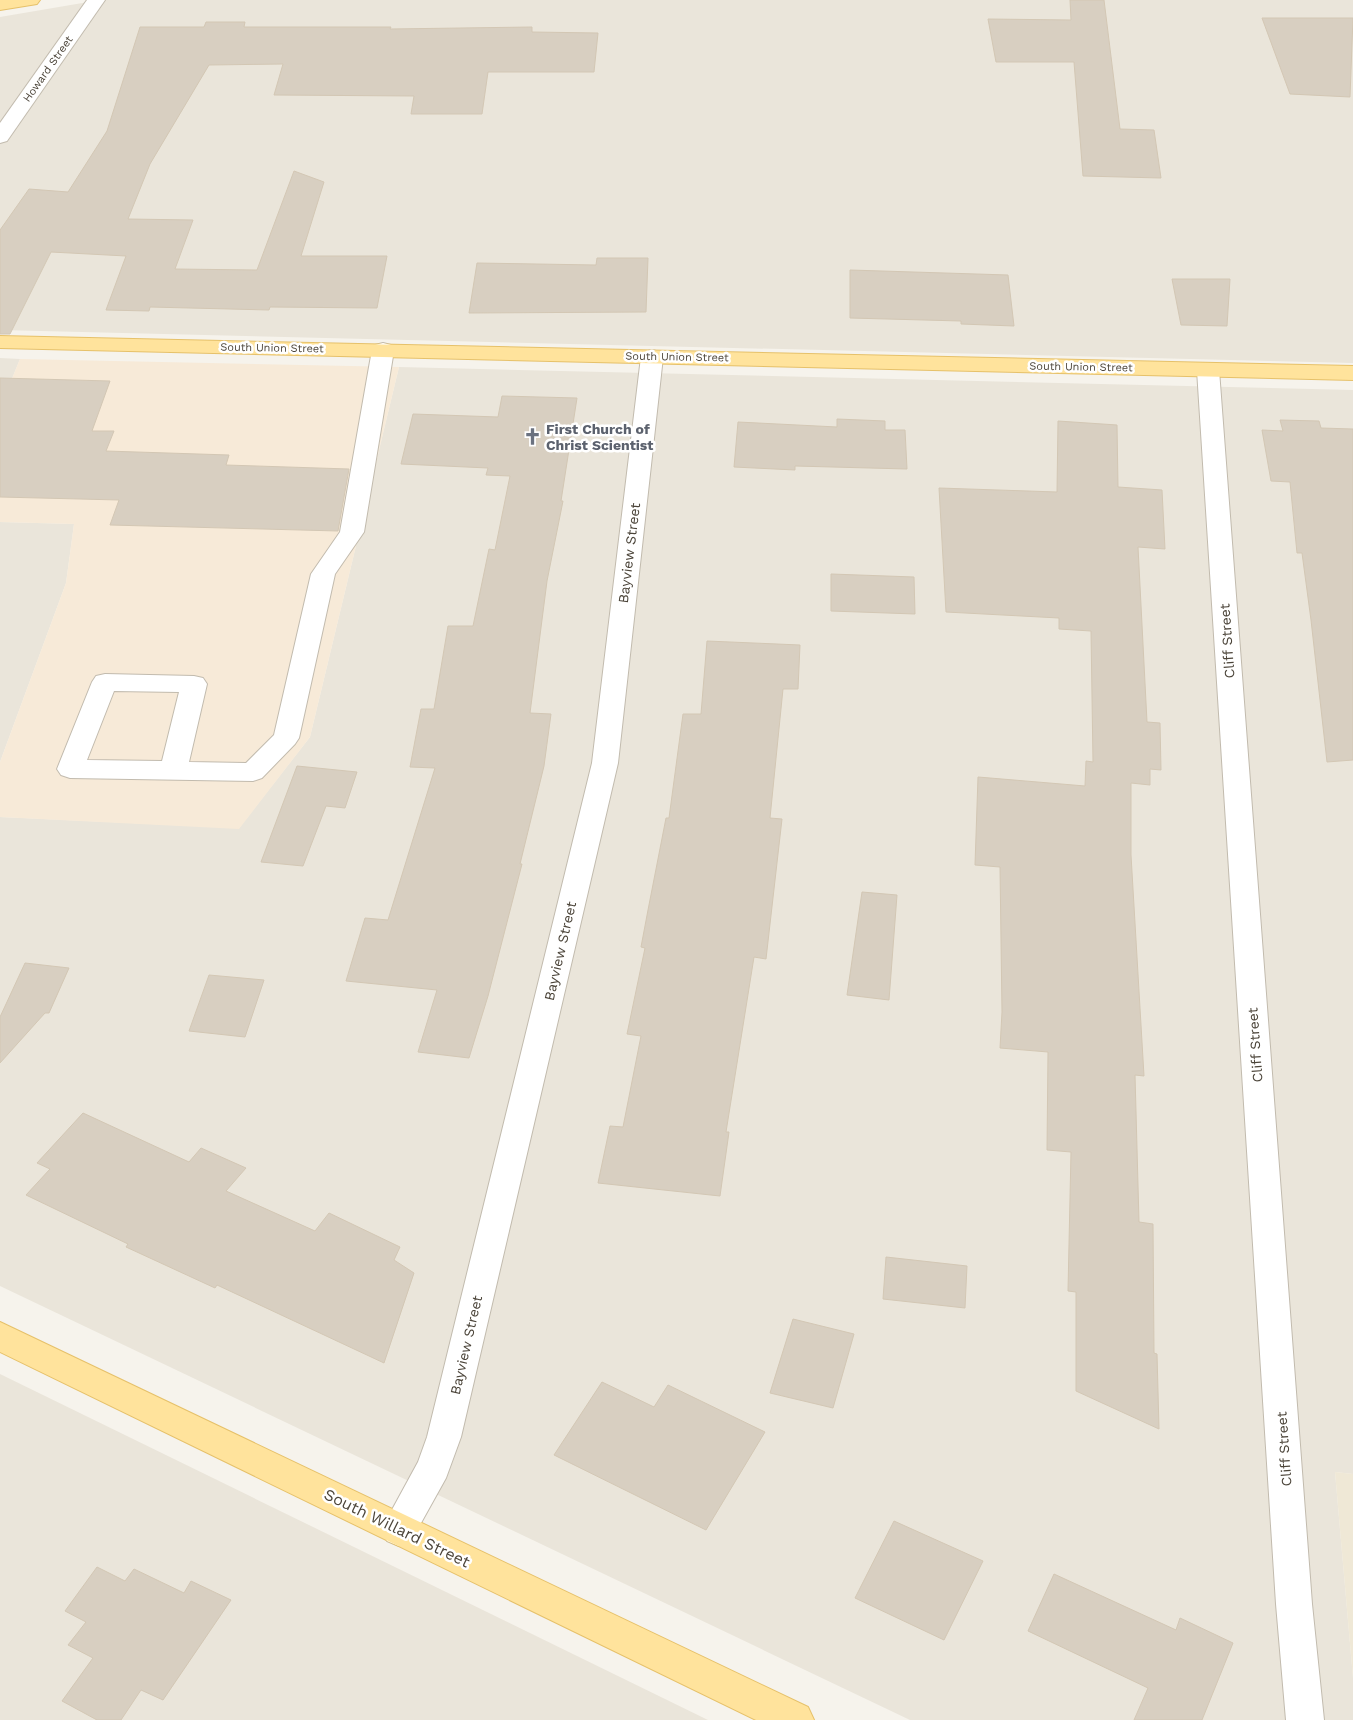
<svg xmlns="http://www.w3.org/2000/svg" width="1353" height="1720" font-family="'Work Sans',sans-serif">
	<rect width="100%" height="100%" fill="#f6f3ec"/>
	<g fill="#eae5da">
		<polygon points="100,0 1353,0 1353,363 0,330 0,17"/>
		<polygon points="0,358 20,359 0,408"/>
		<polygon points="399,367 1353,390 1353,1474 1335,1472 1353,1678 1353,1720 910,1720 0,1286 0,817 239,828 310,737"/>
		<polygon points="0,522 74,524 66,583 0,762"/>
		<polygon points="0,1374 708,1720 0,1720"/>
	</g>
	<polygon fill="#f7ead8" points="20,359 399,367 310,737 239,829 0,817 0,762 66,583 74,524 0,522 0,408"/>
	<polygon fill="#efe8d6" points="1335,1472 1353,1474 1353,1678"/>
	<g fill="#d8cfc1" stroke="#d3c7b4">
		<polygon points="1070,0 1104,0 1120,129 1154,130 1161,178 1083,176 1074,62 996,62 988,19 1071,20"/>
		<polygon points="1262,18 1353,18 1350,97 1290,94"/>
		<polygon points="206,22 245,22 244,27 391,27 390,29 532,27 532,32 598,33 594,72 488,72 482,114 411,114 414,96 274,95 283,64 209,65 150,164 128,219 193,220 175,269 257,270 294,171 324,182 301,256 387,256 377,308 270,307 269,310 150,307 149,311 106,310 126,256 51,252 10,334 0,334 0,230 29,189 68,192 107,131 140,27 204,27"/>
		<polygon points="597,258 648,258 646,312 469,313 477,263 596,265"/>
		<polygon points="850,270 1008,275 1014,326 961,324 961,321 850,318"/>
		<polygon points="1172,279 1230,279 1227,326 1181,325"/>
		<polygon points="0,378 110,381 92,431 114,431 106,451 229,455 226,465 349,469 338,531 110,525 119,500 0,497"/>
		<polygon points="502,396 577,398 561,501 563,501 547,581 530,713 551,714 544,766 520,864 522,864 488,996 469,1058 418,1052 437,990 346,981 365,918 388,920 435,768 410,767 421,709 434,709 448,626 473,626 489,549 495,550 510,476 486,475 488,468 401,464 413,414 498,417"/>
		<polygon points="837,419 885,421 885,430 905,430 907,469 795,466 795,470 734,467 738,422 837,427"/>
		<polygon points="1280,420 1319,421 1321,428 1353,429 1353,760 1327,762 1311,620 1302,553 1297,553 1290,482 1271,481 1262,430 1283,431"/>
		<polygon points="1058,421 1117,425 1118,487 1162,490 1165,549 1138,547 1147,722 1160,723 1161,770 1150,769 1150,785 1131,783 1131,855 1144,1076 1135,1075 1139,1222 1153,1224 1154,1353 1157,1354 1159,1429 1076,1391 1076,1292 1068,1291 1071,1152 1047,1150 1048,1052 1000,1048 1002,1012 1000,867 975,865 978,777 1085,786 1086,761 1093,762 1091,631 1059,629 1059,618 946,612 939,488 1057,492"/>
		<polygon points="831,574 914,577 915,614 831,611"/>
		<polygon points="707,641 800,645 798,689 783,689 770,818 782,819 766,959 754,957 726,1132 729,1132 720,1196 598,1183 610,1126 623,1127 641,1036 627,1034 645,948 641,947 648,910 666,818 669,818 683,714 701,714"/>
		<polygon points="297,766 357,772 345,808 326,806 303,866 261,862"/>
		<polygon points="862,892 897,895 889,1000 847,995"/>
		<polygon points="25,963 69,968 49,1013 45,1013 0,1063 0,1017"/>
		<polygon points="209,975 264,980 245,1037 189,1031"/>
		<polygon points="83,1113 189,1162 201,1148 246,1168 226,1191 315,1231 329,1213 400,1247 394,1260 414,1273 384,1363 217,1285 215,1288 126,1247 128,1244 26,1195 50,1169 37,1163"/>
		<polygon points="886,1257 967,1266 965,1308 883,1299"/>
		<polygon points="793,1319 854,1334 833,1408 770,1393"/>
		<polygon points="602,1382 654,1407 668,1385 765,1432 706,1530 554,1455"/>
		<polygon points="894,1521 983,1561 944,1640 855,1598"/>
		<polygon points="97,1567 125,1581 134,1569 184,1593 191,1581 231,1600 163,1700 141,1690 121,1720 97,1720 62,1701 93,1658 68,1645 86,1622 65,1611"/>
		<polygon points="1054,1574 1176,1630 1180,1618 1233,1643 1202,1720 1134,1720 1148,1688 1028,1631"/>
	</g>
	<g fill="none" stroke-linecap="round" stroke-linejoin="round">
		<defs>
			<g id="minor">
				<polygon points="87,0 105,0 7,141 0,143 0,123"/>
				<path d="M383,343L391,345L394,350L364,532L335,574L299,738L295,744L262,778L253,781L70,778L61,775L57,769L92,682L96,676L105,674L194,676L203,678L207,684L189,762L246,763L274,735L311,574L340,532L372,350L375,345ZM114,691L179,692L162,761L87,760Z"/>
				<polygon points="652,350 660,352 663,357 618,763 461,1437 446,1478 411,1541 399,1546 387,1541 381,1530 418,1462 427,1437 592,763 641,357 644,352"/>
				<polygon points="1208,363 1216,365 1219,370 1312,1604 1324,1720 1286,1720 1276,1604 1197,370 1200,365"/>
			</g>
			<g id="major">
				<polygon points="0,0 40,0 37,4 0,10"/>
				<polygon points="0,336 1353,366 1353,380 0,348"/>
				<polygon points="0,1322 808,1707 814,1720 756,1720 0,1352"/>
			</g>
		</defs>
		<use href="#minor" stroke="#c2bbae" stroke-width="2"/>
		<use href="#major" stroke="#e6c16a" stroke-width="2"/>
		<use href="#minor" fill="#fff" fill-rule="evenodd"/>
		<use href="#major" fill="#ffe39c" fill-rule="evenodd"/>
	</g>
	<defs>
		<symbol id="church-bare" viewBox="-9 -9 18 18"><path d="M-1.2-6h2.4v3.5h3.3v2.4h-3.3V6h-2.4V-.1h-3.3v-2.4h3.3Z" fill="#6b7280" stroke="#fff" stroke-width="2.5" paint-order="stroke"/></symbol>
	</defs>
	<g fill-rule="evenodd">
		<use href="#church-bare" x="520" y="424" width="25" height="25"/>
	</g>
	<g text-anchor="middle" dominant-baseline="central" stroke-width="5" stroke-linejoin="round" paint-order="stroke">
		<g font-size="11" fill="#4b4439" stroke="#fff">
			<text transform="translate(48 69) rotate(-55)">Howard Street</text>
			<text transform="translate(272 348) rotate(1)">South Union Street</text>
			<text transform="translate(677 357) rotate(1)">South Union Street</text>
			<text transform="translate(1081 367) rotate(1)">South Union Street</text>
		</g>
		<g font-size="14" font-weight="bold" fill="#5b616d" stroke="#fff" text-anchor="start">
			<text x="546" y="429">First Church of<tspan x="546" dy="16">Christ Scientist</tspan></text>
		</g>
		<g font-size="14" fill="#4b4439" stroke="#fff">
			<text transform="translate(629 553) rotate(-83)">Bayview Street</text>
			<text transform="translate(1227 641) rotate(-94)">Cliff Street</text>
			<text transform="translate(560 951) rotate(-77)">Bayview Street</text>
			<text transform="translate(1255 1045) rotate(-94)">Cliff Street</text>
			<text transform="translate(466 1345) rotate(-77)">Bayview Street</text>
			<text transform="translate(1284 1449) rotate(-94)">Cliff Street</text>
		</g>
		<g font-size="16" fill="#4b4439" stroke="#fff">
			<text transform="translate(397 1528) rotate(26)">South Willard Street</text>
		</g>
	</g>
</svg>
